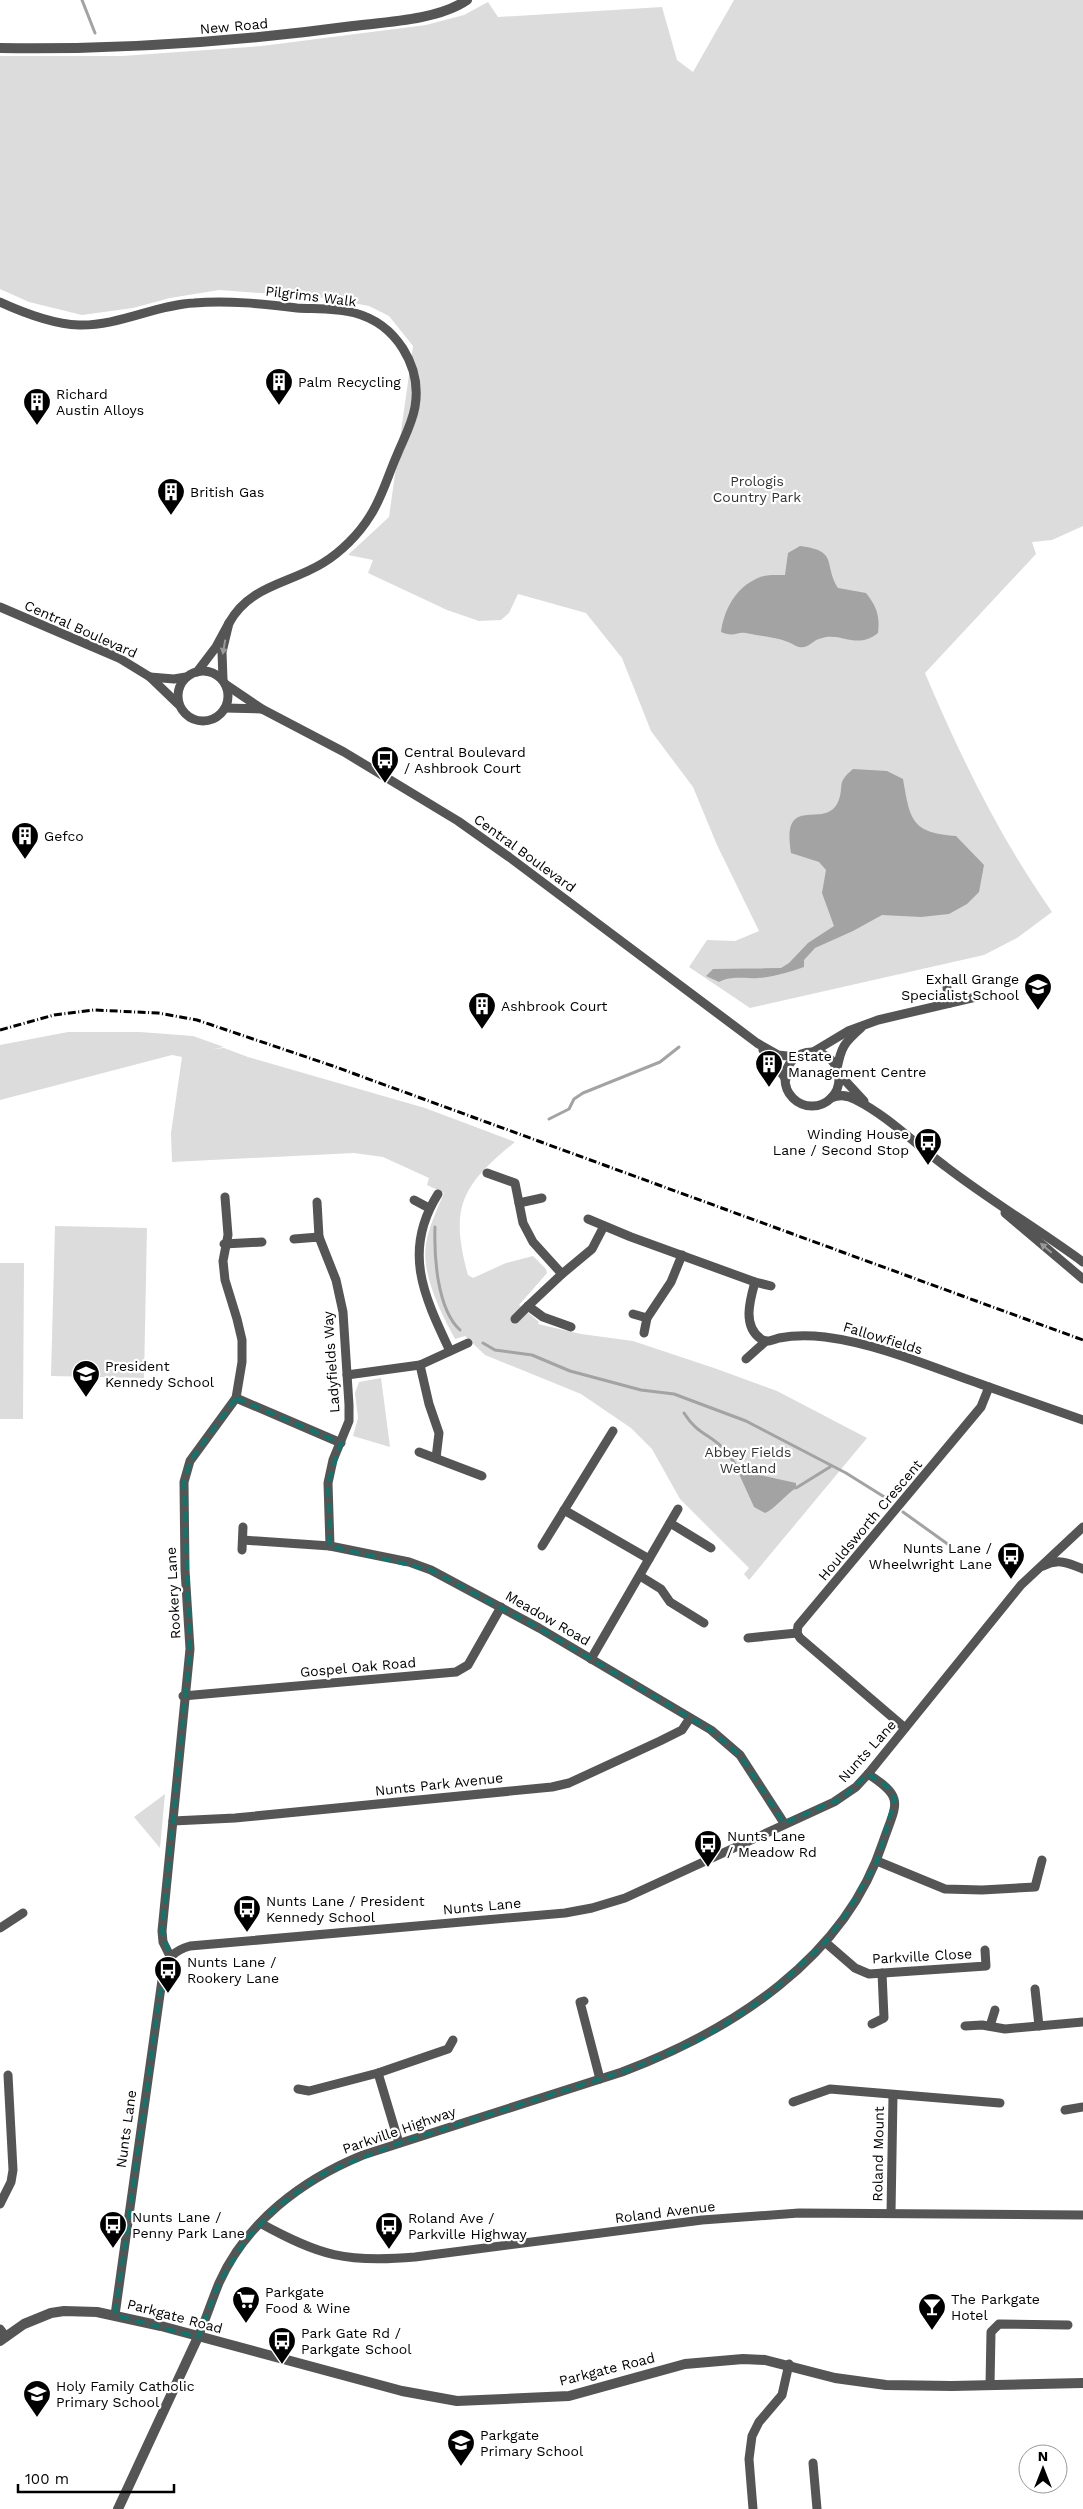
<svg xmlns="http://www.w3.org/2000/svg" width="1083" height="2509" font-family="'Work Sans',sans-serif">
	<rect width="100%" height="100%" fill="#fff"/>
	<g fill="#dcdcdc">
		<path d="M734,0H1083V526L1052,540L1032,542L1036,554L925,673C960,756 1000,838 1052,912L1017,938L984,955L750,1008L689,967L707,940L735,941L759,931L717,845L693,787L651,731L622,658L586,613L518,594L509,613L501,620L479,621L447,610L368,573L373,560L348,555L389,517L413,346L389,316L369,306L327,298L219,290L170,298L133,308L82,315L29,302L0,289V56H122L262,46L426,25L464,15L488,2L498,17L662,7L677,60L693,72Z"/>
		<path d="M68,1032H140L193,1036L224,1047L213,1049L224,1048L248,1057L425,1108L515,1142C462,1185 449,1207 468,1275L473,1278L506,1263L533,1256L546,1269L547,1273L519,1305L539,1322L538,1324L581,1334L633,1341L714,1368L777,1391L867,1438L749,1580L744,1574L749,1568L680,1499L652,1449L631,1428L581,1394L485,1355L465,1336L455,1339C441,1313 421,1274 426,1244C429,1226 437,1210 444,1193L427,1185L429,1178L383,1157L354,1153L172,1162L171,1133L182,1057L172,1055L0,1100V1045Z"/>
		<polygon points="55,1226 147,1228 144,1378 51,1376"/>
		<polygon points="0,1263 24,1263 23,1419 0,1419"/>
		<polygon points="381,1378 390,1447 353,1436 358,1418 355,1393 359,1382"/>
		<polygon points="165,1794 160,1848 134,1817"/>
	</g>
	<g fill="#a3a3a3">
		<path d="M800,546C839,551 823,563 838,588L866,593C877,607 880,616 878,633C855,651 841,630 819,639C812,641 808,649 799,647C795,646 791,643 788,642C775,637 760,636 746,633C735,631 736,638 721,632C724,610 735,588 758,578C766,574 777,575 785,575L788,553Z"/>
		<path d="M853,769L887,771L903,779C910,819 911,833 956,836L984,865L979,892L967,904L949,914L921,917L882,915L853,931L815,948L804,960V967C789,972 774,977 758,978C743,979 733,975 719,982L706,976L713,969L781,968L789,963L808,943L834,926L822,893L826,870L819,862L791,853C781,791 825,831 838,802C845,786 835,784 853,769Z"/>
		<path d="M741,1468L751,1473L796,1483V1488C785,1495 774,1510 765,1513L754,1507L739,1474L738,1470Z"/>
	</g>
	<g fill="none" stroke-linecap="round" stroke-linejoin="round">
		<g stroke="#a3a3a3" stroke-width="3">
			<polyline points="82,0 95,33"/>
			<polyline points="549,1119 569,1109 574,1099 583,1093 660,1062 679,1047"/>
			<path d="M435,1227C434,1256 437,1309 460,1330"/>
			<polyline points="483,1343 495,1350 532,1355 570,1371 641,1390 674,1394 746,1421 846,1473 886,1498"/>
			<path d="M684,1413C697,1434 710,1434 725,1450C731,1455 733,1463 739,1469"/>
			<polyline points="796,1488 830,1467"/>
			<polyline points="903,1512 949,1545"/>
		</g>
		<g stroke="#555" stroke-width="9">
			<path d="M0,302C24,313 52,324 79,325C119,326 155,305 194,303C228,300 263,304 297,308C315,309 337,308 355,313C396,324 422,366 415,407C412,424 403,440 397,455C388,475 382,498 370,516C359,534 341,552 323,563C289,584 250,585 229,623"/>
			<polyline points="0,607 119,658 150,677 178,704"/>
			<circle cx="203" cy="696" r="25"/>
			<polyline points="197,672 216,647 229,623 222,652 223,680"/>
			<polyline points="150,677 174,679 186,677"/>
			<polyline points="225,684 262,709 344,752 458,821 509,857 757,1043 778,1055 797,1057"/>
			<polyline points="225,708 262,709"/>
			<polyline points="947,988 950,1003"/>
			<polyline points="763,1050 786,1079"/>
			<polyline points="813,1052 848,1031 878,1020 976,997"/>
			<circle cx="812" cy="1079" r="27"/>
			<path d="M837,1069C841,1047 844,1043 861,1028"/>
			<polyline points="839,1074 864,1101"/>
			<path d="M831,1098C840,1094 848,1095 856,1100C888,1116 916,1145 945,1166C989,1200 1038,1229 1083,1262"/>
			<polyline points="487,1173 515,1183 523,1223 533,1242 562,1274"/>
			<path d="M438,1194C402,1251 424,1296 450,1351"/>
			<polyline points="414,1200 429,1208"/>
			<polyline points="317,1202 319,1237"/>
			<polyline points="519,1203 542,1198"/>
			<polyline points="1005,1213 1083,1279"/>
			<polyline points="588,1219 631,1237 755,1282 771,1286"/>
			<polyline points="294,1239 319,1237 336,1280 343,1312 349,1405 349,1421 333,1460 328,1483 330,1546"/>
			<polyline points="224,1244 262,1242"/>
			<path d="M755,1282C750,1300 742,1326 761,1339C767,1343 773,1340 779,1338C794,1335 809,1335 825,1337C880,1344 936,1369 989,1387"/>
			<polyline points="633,1314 647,1318"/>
			<polyline points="515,1319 528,1306"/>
			<polyline points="571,1327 543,1317 528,1306 562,1274 592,1249 604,1226"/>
			<polyline points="644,1333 647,1318 671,1282 682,1255"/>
			<polyline points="746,1359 766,1341"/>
			<polyline points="420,1365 429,1404 439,1433 436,1458"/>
			<polyline points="347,1375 420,1365 468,1343"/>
			<polyline points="236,1398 341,1443"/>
			<polyline points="419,1452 482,1476"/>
			<polyline points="564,1510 649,1559 591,1659"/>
			<polyline points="670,1523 711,1548"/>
			<polyline points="243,1540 330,1546 409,1562 431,1570 539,1628 711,1730 740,1755 784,1823"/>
			<polyline points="542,1546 613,1431"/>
			<polyline points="242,1550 243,1527"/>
			<polyline points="649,1559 678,1509"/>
			<path d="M1043,1566C1058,1558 1069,1563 1083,1569"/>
			<polyline points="640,1576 661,1589 670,1602 704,1623"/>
			<polyline points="748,1638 797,1633"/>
			<polyline points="183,1696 456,1672 468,1665 501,1607"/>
			<polyline points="905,1728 800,1638 797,1633 798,1626 981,1407 989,1387 1083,1420"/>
			<polyline points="173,1821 235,1818 552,1787 569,1783 660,1741 682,1730 690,1718"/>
			<polyline points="877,1861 945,1889 982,1890 1035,1887 1042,1860"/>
			<polyline points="0,1928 23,1913"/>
			<polyline points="825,1942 855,1968 869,1974 986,1966 985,1950"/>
			<polyline points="170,1956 163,1942 162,1931 190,1649 185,1570 184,1482 190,1461 236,1398 242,1362 242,1340 237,1319 225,1280 223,1261 228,1235 225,1197"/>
			<polyline points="1035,1989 1039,2026"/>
			<polyline points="584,2001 580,2002 600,2079"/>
			<polyline points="872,2024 884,2018 882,1973"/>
			<polyline points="965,2026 982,2025 1005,2029 1083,2022"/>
			<polyline points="990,2026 995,2010"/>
			<polyline points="378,2073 399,2143"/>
			<polyline points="298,2089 309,2091 378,2073 448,2049 453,2040"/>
			<polyline points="793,2102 830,2089 1000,2103"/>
			<polyline points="1065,2110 1083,2107"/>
			<polyline points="0,2204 11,2182 13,2170 8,2075"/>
			<polyline points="891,2213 893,2095"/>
			<path d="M260,2223C320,2256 346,2263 415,2257L702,2220L799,2213L1083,2215"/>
			<path d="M115,2315L163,1973C166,1958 175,1950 190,1946L565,1913L592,1908L625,1898L834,1802L856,1787L868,1774L1021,1585L1083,1527"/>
			<polyline points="0,2329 6,2337"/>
			<path d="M198,2337C206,2319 212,2300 219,2283C246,2222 302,2180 363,2155L622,2072C731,2031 845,1959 883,1842C896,1804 906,1798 868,1774"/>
			<polyline points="990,2385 991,2332 999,2324 1068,2325"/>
			<polyline points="813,2463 817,2509"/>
			<polyline points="753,2509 749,2459 752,2436 759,2422 782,2395 789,2364"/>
		</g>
		<g stroke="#555" stroke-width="10">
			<path d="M0,48C118,50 235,42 353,26C387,22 438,20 467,0"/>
			<polyline points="0,2341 24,2324 51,2313 64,2311 97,2312 161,2326 402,2391 457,2401 569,2396 685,2364 743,2359 765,2360 835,2378 886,2385 952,2386 1083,2383"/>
			<polyline points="118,2509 198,2337"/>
		</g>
		<polyline stroke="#000" stroke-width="3" stroke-dasharray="8 2.5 1 2.5" stroke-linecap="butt" points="0,1030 54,1015 94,1010 158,1013 197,1020 333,1066 1083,1340"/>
	</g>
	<defs><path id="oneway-solid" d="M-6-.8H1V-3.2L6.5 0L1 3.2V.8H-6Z" transform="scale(1.25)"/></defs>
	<g fill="#999">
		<use href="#oneway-solid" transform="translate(224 647) rotate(100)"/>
		<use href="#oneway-solid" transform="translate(1046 1248) rotate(-140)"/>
	</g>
	<path fill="none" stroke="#0f766e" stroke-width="4" stroke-dasharray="10 6" stroke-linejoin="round" d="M236,1398L341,1443L328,1483L330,1546L431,1570L539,1628L711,1730L740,1755L784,1823L842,1798L868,1774L887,1786L895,1799L877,1861L846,1914L825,1942L767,1996L733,2019L701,2039L631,2069L399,2143L322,2174L274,2209L245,2241L219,2283L198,2337L115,2315L163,1973L170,1956L162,1931L190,1649L184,1482L190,1461Z"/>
	<defs>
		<symbol id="building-pin" viewBox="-11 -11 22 30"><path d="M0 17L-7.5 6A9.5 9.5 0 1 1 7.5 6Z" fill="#000" stroke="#fff"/><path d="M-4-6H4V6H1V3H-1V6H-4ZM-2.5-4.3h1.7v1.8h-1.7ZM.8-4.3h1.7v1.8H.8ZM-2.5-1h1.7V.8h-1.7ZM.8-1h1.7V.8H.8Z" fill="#fff"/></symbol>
		<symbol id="bus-pin" viewBox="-11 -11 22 30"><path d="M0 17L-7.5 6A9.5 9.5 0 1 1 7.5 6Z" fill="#000" stroke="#fff"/><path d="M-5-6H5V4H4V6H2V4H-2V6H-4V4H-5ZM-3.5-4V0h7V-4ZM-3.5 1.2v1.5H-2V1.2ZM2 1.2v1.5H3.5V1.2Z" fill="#fff"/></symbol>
		<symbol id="school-pin" viewBox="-11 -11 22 30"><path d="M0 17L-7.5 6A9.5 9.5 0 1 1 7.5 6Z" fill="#000" stroke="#fff"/><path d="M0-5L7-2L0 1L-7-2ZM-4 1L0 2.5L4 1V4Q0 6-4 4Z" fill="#fff"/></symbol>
		<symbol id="supermarket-pin" viewBox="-11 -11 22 30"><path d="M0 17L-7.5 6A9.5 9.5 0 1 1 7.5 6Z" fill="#000" stroke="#fff"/><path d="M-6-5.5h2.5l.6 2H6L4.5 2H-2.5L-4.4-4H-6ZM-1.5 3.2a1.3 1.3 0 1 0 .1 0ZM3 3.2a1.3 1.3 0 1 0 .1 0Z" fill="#fff"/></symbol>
		<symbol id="bar-pin" viewBox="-11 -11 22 30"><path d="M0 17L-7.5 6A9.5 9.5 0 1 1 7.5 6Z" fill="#000" stroke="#fff"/><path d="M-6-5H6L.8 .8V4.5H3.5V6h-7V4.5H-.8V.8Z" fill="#fff"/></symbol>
	</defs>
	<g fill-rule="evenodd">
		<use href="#building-pin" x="263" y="366" width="32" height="43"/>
		<use href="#building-pin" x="21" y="386" width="32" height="43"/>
		<use href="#building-pin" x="155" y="476" width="32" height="43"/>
		<use href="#bus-pin" x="369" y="744" width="32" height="43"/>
		<use href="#building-pin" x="9" y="820" width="32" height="43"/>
		<use href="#school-pin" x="1022" y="971" width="32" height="43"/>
		<use href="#building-pin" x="466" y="990" width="32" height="43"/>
		<use href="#building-pin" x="753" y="1048" width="32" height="43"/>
		<use href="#bus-pin" x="912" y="1126" width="32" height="43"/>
		<use href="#school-pin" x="70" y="1358" width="32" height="43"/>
		<use href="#bus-pin" x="995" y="1540" width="32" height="43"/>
		<use href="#bus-pin" x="692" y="1828" width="32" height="43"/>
		<use href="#bus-pin" x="231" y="1893" width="32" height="43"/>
		<use href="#bus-pin" x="152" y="1954" width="32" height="43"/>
		<use href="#bus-pin" x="97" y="2209" width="32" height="43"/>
		<use href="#bus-pin" x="373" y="2210" width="32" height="43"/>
		<use href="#supermarket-pin" x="230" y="2284" width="32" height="43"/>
		<use href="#bar-pin" x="916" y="2291" width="32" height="43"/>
		<use href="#bus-pin" x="266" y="2325" width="32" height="43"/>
		<use href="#school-pin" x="21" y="2378" width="32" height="43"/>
		<use href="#school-pin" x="445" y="2427" width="32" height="43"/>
	</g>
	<g text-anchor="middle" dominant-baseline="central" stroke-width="4.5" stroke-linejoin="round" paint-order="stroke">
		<g font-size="14" fill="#000" stroke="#fff">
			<text transform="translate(234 26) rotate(-5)">New Road</text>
			<text transform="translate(311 296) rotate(7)">Pilgrims Walk</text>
			<text transform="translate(81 629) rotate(24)">Central Boulevard</text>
			<text transform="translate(525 853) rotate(36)">Central Boulevard</text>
			<text transform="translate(883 1338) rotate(17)">Fallowfields</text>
			<text transform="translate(331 1362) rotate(-94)">Ladyfields Way</text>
			<text transform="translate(870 1520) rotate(-50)">Houldsworth Crescent</text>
			<text transform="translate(173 1593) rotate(-93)">Rookery Lane</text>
			<text transform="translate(548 1618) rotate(30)">Meadow Road</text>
			<text transform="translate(358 1667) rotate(-5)">Gospel Oak Road</text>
			<text transform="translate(867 1751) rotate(-48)">Nunts Lane</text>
			<text transform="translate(439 1784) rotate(-6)">Nunts Park Avenue</text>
			<text transform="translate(482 1906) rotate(-5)">Nunts Lane</text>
			<text transform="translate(922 1956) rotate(-3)">Parkville Close</text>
			<text transform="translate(126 2129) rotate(-82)">Nunts Lane</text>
			<text transform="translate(399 2130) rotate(-19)">Parkville Highway</text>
			<text transform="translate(878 2154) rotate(-89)">Roland Mount</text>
			<text transform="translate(665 2212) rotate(-7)">Roland Avenue</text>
			<text transform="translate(175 2316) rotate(15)">Parkgate Road</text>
			<text transform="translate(607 2369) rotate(-14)">Parkgate Road</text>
		</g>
		<g font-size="14" fill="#000" stroke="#fff" text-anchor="start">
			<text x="298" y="382">Palm Recycling</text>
			<text x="56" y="394">Richard<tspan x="56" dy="16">Austin Alloys</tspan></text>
			<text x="190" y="492">British Gas</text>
			<text x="404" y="752">Central Boulevard<tspan x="404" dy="16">/ Ashbrook Court</tspan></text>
			<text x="44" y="836">Gefco</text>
			<text x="1019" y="979" text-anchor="end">Exhall Grange<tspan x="1019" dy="16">Specialist School</tspan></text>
			<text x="501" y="1006">Ashbrook Court</text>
			<text x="788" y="1056">Estate<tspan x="788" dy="16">Management Centre</tspan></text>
			<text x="909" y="1134" text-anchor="end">Winding House<tspan x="909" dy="16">Lane / Second Stop</tspan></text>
			<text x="105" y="1366">President<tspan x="105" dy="16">Kennedy School</tspan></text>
			<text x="992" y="1548" text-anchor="end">Nunts Lane /<tspan x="992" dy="16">Wheelwright Lane</tspan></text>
			<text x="727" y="1836">Nunts Lane<tspan x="727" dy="16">/ Meadow Rd</tspan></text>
			<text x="266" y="1901">Nunts Lane / President<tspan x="266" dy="16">Kennedy School</tspan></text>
			<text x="187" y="1962">Nunts Lane /<tspan x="187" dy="16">Rookery Lane</tspan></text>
			<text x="132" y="2217">Nunts Lane /<tspan x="132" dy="16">Penny Park Lane</tspan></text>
			<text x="408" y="2218">Roland Ave /<tspan x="408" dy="16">Parkville Highway</tspan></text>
			<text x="265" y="2292">Parkgate<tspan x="265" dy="16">Food &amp; Wine</tspan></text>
			<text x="951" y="2299">The Parkgate<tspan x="951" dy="16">Hotel</tspan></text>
			<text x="301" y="2333">Park Gate Rd /<tspan x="301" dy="16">Parkgate School</tspan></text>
			<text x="56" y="2386">Holy Family Catholic<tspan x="56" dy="16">Primary School</tspan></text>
			<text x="480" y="2435">Parkgate<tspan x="480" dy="16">Primary School</tspan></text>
		</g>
		<g font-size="14" fill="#333" stroke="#fff">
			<text x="757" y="481">Prologis<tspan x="757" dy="16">Country Park</tspan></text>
			<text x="748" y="1452">Abbey Fields<tspan x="748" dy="16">Wetland</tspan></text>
		</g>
	</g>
	<g transform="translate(1043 2469)"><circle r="24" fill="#ffffff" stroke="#999999"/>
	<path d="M0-4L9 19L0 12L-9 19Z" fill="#000000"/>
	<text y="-8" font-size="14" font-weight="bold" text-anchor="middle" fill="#000000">N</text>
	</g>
	<path d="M18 2484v8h156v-8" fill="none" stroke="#000000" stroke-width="2.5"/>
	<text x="25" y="2484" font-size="15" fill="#000000" stroke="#ffffff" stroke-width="4" paint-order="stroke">100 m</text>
</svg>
